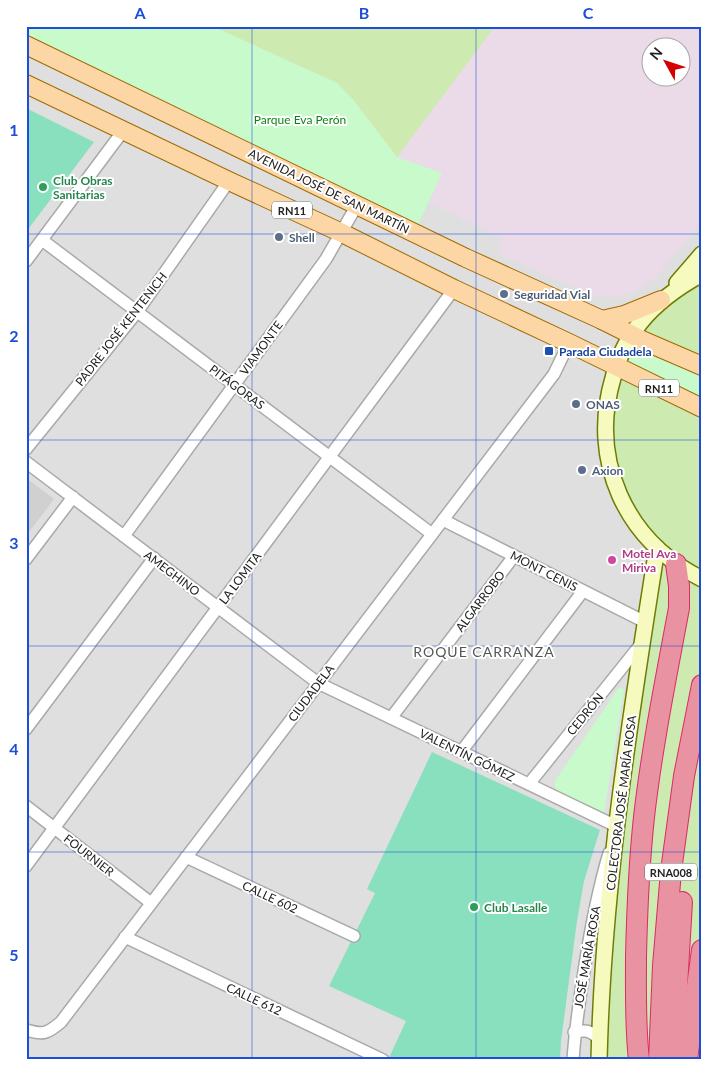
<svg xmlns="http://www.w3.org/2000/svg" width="728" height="1086" font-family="Lato,sans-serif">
	<rect width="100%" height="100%" fill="#f2efe9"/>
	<path fill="#e0dfdf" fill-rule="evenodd" d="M26,26H702V1060H26ZM650,48H680V78H650Z"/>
	<path fill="#ebdbe8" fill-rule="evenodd" d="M496,26H702V223L652,281L626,296H598L569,285L497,253L503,239L428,202L442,173L397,157ZM650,48H680V78H650Z"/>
	<polygon fill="#d0d0d0" points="26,478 54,499 26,536"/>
	<g fill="#cdebb0">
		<polygon points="212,26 495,26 397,157 354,101 337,83"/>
		<polygon points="702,254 702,366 644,341 640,323"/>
		<polygon points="616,367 702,408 702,1060 599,1060 599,1039 657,548 611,471"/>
	</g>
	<g fill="#c8facc">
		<polygon points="26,26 212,26 337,83 354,101 397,157 442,173 417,227 26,40"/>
		<polygon points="634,343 702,375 702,403 622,363"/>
		<polygon points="621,688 624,690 604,813 602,814 557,792 555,786 555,781 618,689"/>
	</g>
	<g fill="#88e0be">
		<polygon points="26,108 94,142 26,232"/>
		<polygon points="432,752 600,830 584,881 577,921 561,1041 560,1060 388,1060 406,1021 329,986 375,893 367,889"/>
	</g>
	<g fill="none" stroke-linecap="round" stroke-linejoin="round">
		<defs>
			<g id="minor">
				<polyline points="42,240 432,534"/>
				<polyline points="26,261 123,131"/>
				<polyline points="26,449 137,312 229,181"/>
				<polyline points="26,462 318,683 616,826 614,833"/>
				<polyline points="443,520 645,622"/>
				<polyline points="124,536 326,259 357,205"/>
				<polyline points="26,559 73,497"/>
				<polyline points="391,718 514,556"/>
				<polyline points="26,729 154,558"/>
				<polyline points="461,752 583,591"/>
				<polyline points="529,784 641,644"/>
				<polyline points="26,806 151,903"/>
				<polyline points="186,857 354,936"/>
				<polyline points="26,866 454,289"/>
				<polyline points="125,937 383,1060"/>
				<path d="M26,1030C43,1035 47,1034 61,1022L554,374L569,343"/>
				<path d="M574,1032C586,1030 590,1030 599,1039"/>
				<path d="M573,1060C575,1028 580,997 585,965C591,927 598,890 609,853"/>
			</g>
			<g id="secondary">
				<path d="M702,274C678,287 657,302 640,323C627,339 618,358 613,378C589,460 625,541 702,579"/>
				<polyline points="677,283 702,254"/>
				<path d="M599,1060C603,888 630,718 657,548"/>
			</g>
			<g id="primary">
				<polyline points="26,45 466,258 602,320 644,341 702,366"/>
				<polyline points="26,84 229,181 342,233 454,289 569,343 702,408"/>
				<polyline points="602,320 624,315 661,300"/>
			</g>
			<g id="motorway">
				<path d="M639,1060C635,1026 636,991 636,957C637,911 639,864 644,817C652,747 666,678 679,608V586L676,564"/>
				<polyline points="659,1060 663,966 671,871 684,776 702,685"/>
				<polyline points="674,1060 675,1021 682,902"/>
				<polyline points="687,1060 702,950"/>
			</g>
		</defs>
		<use href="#minor" stroke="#a9a9a9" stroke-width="14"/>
		<use href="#secondary" stroke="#707d05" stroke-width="18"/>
		<use href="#primary" stroke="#a06b00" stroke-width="20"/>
		<use href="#motorway" stroke="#dc2a67" stroke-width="22"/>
		<use href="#minor" stroke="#fff" stroke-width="11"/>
		<use href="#secondary" stroke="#f7fabf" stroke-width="15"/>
		<use href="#primary" stroke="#fcd6a4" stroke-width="18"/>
		<use href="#motorway" stroke="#e892a2" stroke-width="20"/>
	</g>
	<path fill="none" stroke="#1d4ed8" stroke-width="1" stroke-opacity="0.55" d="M252,26V1060M476,26V1060M26,234H702M26,440H702M26,646H702M26,852H702"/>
	<g fill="#2e9e5b" stroke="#fff" stroke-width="2">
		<circle cx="43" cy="187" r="5"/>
		<circle cx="474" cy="907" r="5"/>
	</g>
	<g fill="#5c6f8a" stroke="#fff" stroke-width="2">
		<circle cx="279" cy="237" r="5"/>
		<circle cx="504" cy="294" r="5"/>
		<circle cx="576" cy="404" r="5"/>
		<circle cx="582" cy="470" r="5"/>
	</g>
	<rect fill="#1a4fb4" stroke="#fff" stroke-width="2" x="544" y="346" width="10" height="10" rx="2.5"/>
	<circle fill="#d1479c" stroke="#fff" stroke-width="2" cx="612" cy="560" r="5"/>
	<g text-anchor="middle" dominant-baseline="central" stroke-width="4" stroke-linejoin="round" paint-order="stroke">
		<g fill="#fff" stroke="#646464" stroke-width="1">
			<rect x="272" y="201.5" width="40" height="17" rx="4"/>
			<rect x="639" y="379.5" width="40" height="17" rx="4"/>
			<rect x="645" y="863.5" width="52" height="17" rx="4"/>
		</g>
		<g font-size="11" font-weight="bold" fill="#222">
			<text x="292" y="210">RN11</text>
			<text x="659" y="388">RN11</text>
			<text x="671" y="872">RNA008</text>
		</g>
		<g font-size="12" fill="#0c8416" stroke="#fff">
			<text x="300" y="119">Parque Eva Perón</text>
		</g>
		<g font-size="12" font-weight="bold" fill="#27864d" stroke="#fff" text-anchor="start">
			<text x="53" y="180">Club Obras<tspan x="53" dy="14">Sanitarias</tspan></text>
			<text x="484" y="907">Club Lasalle</text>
		</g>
		<g font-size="12" fill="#222" stroke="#fff">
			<text transform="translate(329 191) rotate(26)">AVENIDA JOSÉ DE SAN MARTÍN</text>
			<text transform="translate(121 329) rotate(-52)">PADRE JOSÉ KENTENICH</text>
			<text transform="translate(261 348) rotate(-54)">VIAMONTE</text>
			<text transform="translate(237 387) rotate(37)">PITÁGORAS</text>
			<text transform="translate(544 571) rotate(27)">MONT CENIS</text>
			<text transform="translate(172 573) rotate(37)">AMEGHINO</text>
			<text transform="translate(240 578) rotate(-53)">LA LOMITA</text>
			<text transform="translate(480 601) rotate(-53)">ALGARROBO</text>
			<text transform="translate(311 693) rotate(-53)">CIUDADELA</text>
			<text transform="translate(585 714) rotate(-51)">CEDRÓN</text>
			<text transform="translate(467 755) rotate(26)">VALENTÍN GÓMEZ</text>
			<text transform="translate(621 803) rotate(-83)">COLECTORA JOSÉ MARÍA ROSA</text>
			<text transform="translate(89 855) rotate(38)">FOURNIER</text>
			<text transform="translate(270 897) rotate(25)">CALLE 602</text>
			<text transform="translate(587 957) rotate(-80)">JOSÉ MARÍA ROSA</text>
			<text transform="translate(254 999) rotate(25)">CALLE 612</text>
		</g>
		<g font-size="12" font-weight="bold" fill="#4e5e75" stroke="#fff" text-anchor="start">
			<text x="289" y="237">Shell</text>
			<text x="514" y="294">Seguridad Vial</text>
			<text x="586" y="404">ONAS</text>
			<text x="592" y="470">Axion</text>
		</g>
		<g font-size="12" font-weight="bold" fill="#164399" stroke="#fff" text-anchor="start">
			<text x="559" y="351">Parada Ciudadela</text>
		</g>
		<g font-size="12" font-weight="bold" fill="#b23c85" stroke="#fff" text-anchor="start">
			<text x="622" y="553">Motel Ava<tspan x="622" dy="14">Miriva</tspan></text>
		</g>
		<g font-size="14" letter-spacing="1" fill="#555" stroke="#fff">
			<text x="484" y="651">ROQUE CARRANZA</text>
		</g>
	</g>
	<rect width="728" height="1086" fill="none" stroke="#ffffff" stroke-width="55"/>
	<g transform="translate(666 62) rotate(310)"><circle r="24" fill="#ffffff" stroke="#a7a7a7"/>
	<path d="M0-4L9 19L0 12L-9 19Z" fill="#d40000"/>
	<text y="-8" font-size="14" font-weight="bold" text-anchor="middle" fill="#222222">N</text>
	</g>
	<rect x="28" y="28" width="672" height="1030" fill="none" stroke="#1d4ed8" stroke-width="2"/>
	<g font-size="16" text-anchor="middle" font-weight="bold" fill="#1d4ed8">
		<text x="140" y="19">A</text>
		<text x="364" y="19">B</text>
		<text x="588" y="19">C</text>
		<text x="14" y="136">1</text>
		<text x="14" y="342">2</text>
		<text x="14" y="549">3</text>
		<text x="14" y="755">4</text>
		<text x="14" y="961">5</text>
	</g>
</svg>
